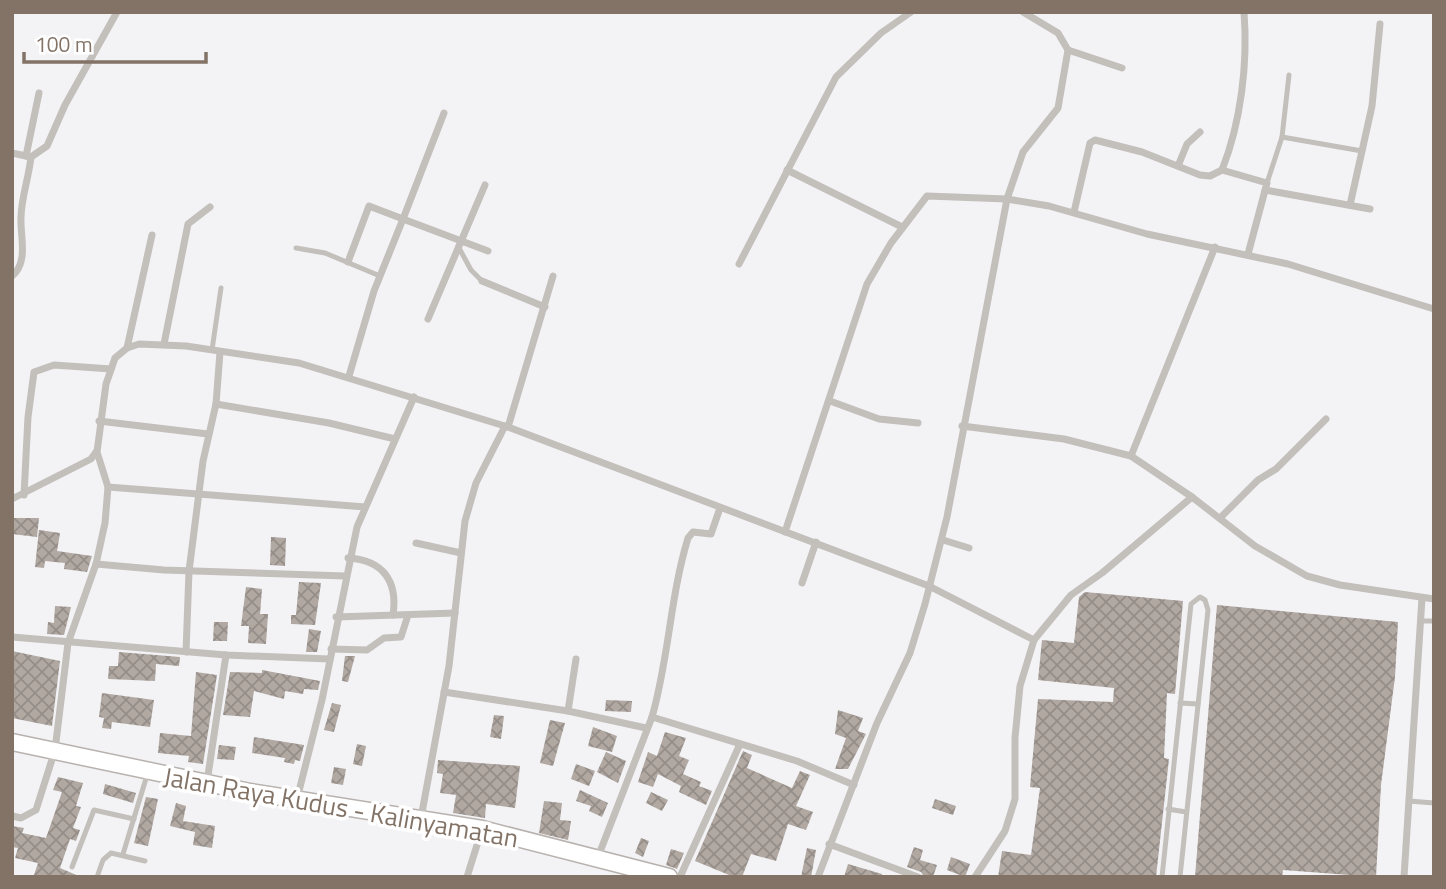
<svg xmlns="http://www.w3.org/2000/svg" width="1446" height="889" font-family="'Titillium Web',sans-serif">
	<defs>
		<pattern id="building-cross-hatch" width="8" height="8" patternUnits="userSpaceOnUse" patternTransform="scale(1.75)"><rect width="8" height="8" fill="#b1a8a2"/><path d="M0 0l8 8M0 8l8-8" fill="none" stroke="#958d88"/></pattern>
	</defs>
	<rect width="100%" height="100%" fill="#f3f3f6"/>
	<g fill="url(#building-cross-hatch)">
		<polygon points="12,518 39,518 37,537 12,534"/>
		<polygon points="39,530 60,533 57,551 92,556 87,572 64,569 65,563 45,561 44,568 35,567"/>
		<polygon points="271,537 286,538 285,566 270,565"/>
		<polygon points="299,582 321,583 315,625 291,624 291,615 296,615"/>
		<polygon points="246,587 262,589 260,614 268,614 266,644 248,643 249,626 241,626"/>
		<polygon points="1085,592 1183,601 1175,694 1167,693 1164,758 1169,759 1156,877 998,877 1002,851 1031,855 1040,788 1030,787 1038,699 1113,702 1114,688 1038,680 1042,640 1074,643 1079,597"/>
		<polygon points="1217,605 1398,622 1395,677 1381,785 1376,877 1283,870 1282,877 1195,877"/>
		<polygon points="55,606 71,607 64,635 47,634 48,622 54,623"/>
		<polygon points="214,622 228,622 227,641 213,641"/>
		<polygon points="309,629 321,631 317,652 306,652"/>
		<polygon points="12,651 60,661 52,726 12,718"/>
		<polygon points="119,652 180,657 179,666 156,664 155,681 108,679 109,666 118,666"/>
		<polygon points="345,656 355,656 348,682 342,681"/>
		<polygon points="262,670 320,681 318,690 304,689 303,694 285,691 284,699 254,691 250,717 223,715 230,672 262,673"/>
		<polygon points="196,672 217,675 203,764 188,762 189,756 158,753 160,733 191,736"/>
		<polygon points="102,693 154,700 150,727 112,722 111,729 102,728 104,718 99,717"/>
		<polygon points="606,700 632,701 631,712 605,711"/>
		<polygon points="332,703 341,705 334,732 324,730"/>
		<polygon points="838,710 863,718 858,731 866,734 848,769 835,769 846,738 835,734"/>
		<polygon points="494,715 504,716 501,739 490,737"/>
		<polygon points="550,720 565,723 553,766 540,763"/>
		<polygon points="593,727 617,736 612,752 588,746"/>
		<polygon points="665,732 686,738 679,756 689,760 683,774 701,782 699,786 712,791 706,805 679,792 681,786 658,774 653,787 638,782 648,752 657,756"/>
		<polygon points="254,737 304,745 300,761 295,760 294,764 284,762 285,758 252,753"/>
		<polygon points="357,744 366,746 362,766 353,764"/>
		<polygon points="219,745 236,747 234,760 217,759"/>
		<polygon points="743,751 752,755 747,768 792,788 800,771 810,775 796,806 813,812 806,830 788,824 776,861 751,854 742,877 734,877 695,861"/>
		<polygon points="606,752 626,761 618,783 597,772"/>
		<polygon points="438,760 520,766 515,808 486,804 485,818 453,813 456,795 440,793 443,774 437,773"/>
		<polygon points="576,764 595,771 589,786 571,779"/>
		<polygon points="334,767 346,769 343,785 331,783"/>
		<polygon points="58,777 83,783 76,806 81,807 73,828 80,830 76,841 70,839 60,868 81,877 34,875 38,863 15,858 18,848 12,847 12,826 24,828 22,833 46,838 62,792 53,790"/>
		<polygon points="105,784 136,793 133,803 103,794"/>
		<polygon points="580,790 608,803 602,817 589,811 591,806 576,801"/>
		<polygon points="651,792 668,800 662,811 646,803"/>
		<polygon points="146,797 158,799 148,846 134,843"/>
		<polygon points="935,799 956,806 953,815 932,808"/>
		<polygon points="544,801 562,803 560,820 571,821 568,840 539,833"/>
		<polygon points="176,803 186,806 183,821 215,826 212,848 193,845 195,832 170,826"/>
		<polygon points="641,838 649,841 643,857 635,853"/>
		<polygon points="914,847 923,850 920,860 937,865 933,877 924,877 921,872 907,867"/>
		<polygon points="807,848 816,850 811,877 801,877"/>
		<polygon points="671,849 684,853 677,869 666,865"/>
		<polygon points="951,857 970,864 965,877 947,870"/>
		<polygon points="848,864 882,874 882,877 844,877"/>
	</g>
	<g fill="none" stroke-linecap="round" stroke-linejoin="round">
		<defs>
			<polyline id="secondary" points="12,742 250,792 482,829 669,877"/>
		</defs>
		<use href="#secondary" stroke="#b8b2ae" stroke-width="19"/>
		<g stroke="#c3bfbb" stroke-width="5">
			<polyline points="1282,137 1362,151"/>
			<polyline points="1267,183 1282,137 1289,75"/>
			<polyline points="458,246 471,270 482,281"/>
			<polyline points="296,248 325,253 380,276"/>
			<polyline points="212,350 221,288"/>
			<polyline points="1420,621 1434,621"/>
			<polyline points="1180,703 1198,704"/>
			<polyline points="1409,801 1434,803"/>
			<polyline points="1168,809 1186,812"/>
			<polyline points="123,854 148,772"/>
			<polyline points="72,867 94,810 134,819"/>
			<polyline points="97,877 103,860 111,853 145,861"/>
			<polyline points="1162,877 1191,604 1200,597 1205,600 1208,610 1180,877"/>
		</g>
		<g stroke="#c3bfbb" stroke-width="7">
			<polyline points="1068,50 1122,68"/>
			<polyline points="12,153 31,157 47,146 65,105 117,12"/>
			<polyline points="26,156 39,93"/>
			<polyline points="1178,166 1187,144 1200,132"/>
			<polyline points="787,170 902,227"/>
			<polyline points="1222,170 1267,183 1248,254"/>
			<polyline points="1265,190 1370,209"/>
			<polyline points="1350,205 1372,106 1380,24"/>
			<path d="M1074,212L1090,143L1095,140L1142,152L1200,175L1210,176L1222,170C1241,122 1248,63 1244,12"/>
			<polyline points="348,262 369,206 403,219 444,113"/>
			<polyline points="739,264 836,77 881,33 911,12"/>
			<path d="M12,276C29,262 20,236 21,218C21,198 29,177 31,157"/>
			<polyline points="482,281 545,307"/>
			<polyline points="428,319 485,185"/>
			<polyline points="164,344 188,224 210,207"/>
			<polyline points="127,348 152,235"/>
			<polyline points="349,376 374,291 403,219 488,251"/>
			<polyline points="830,401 879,419 918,423"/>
			<polyline points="216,404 329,423 395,439"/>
			<polyline points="99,421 208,434"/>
			<polyline points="962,426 1064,439 1131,456 1192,497 1255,546 1307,576 1340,585 1434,599"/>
			<polyline points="508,427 553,276"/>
			<polyline points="1131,456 1215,247"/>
			<polyline points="108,487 365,507"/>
			<polyline points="24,495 28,417 34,372 54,365 111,369"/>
			<polyline points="12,499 91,459 96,452"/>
			<polyline points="1220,518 1258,480 1276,469 1326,419"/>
			<polyline points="785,532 867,284 891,243 927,196 1007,199 1049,206 1147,234 1288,264 1434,309"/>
			<polyline points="943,540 969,548"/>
			<polyline points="416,543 461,553"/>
			<path d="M348,558C383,560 398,581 393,615"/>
			<polyline points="96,564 164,570 345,576"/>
			<polyline points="802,583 816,542"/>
			<polyline points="336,617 455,613"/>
			<polyline points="12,637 226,655 329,659"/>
			<polyline points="331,649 367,650 384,638 401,637 408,615"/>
			<polyline points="186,652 189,571 203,461 216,404 220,352"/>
			<polyline points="444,692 568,711 646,728"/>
			<polyline points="568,711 576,659"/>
			<path d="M652,717C669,658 670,597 688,538L693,532L711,534L720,508"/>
			<polyline points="207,782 226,655"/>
			<polyline points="297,799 322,700 357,527 414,397"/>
			<polyline points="12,816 21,818 36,810 55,750 68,643 96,564 105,523 108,487 97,452 106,384 115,358 127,348 139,344 186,346 299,363 508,427 929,586 1034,640"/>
			<polyline points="421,818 449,666 465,521 476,483 505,426"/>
			<polyline points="829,844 918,877"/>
			<polyline points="598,857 652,717 797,761 854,785"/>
			<polyline points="467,877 482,829"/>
			<polyline points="680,877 740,744"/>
			<polyline points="818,877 877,723 910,653 925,604 947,517 1007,199 1023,152 1058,108 1068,50 1058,33 1023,12"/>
			<polyline points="975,877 1005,831 1015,799 1015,738 1020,686 1034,640 1071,595 1102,573 1192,497"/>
			<polyline points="1404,877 1422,598"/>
		</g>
		<use href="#secondary" stroke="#fff" stroke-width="16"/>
	</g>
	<g text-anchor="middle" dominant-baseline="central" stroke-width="7" stroke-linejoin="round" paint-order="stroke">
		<g font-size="26" fill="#837367" stroke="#fff">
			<text transform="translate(341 807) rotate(10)">Jalan Raya Kudus - Kalinyamatan</text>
		</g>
	</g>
	<rect width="1446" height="889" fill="none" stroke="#837367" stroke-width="28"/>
	<path d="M24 52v10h182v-10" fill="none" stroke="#837367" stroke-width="3.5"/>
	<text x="35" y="52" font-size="21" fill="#837367" stroke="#ffffff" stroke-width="5" paint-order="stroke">100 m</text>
</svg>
